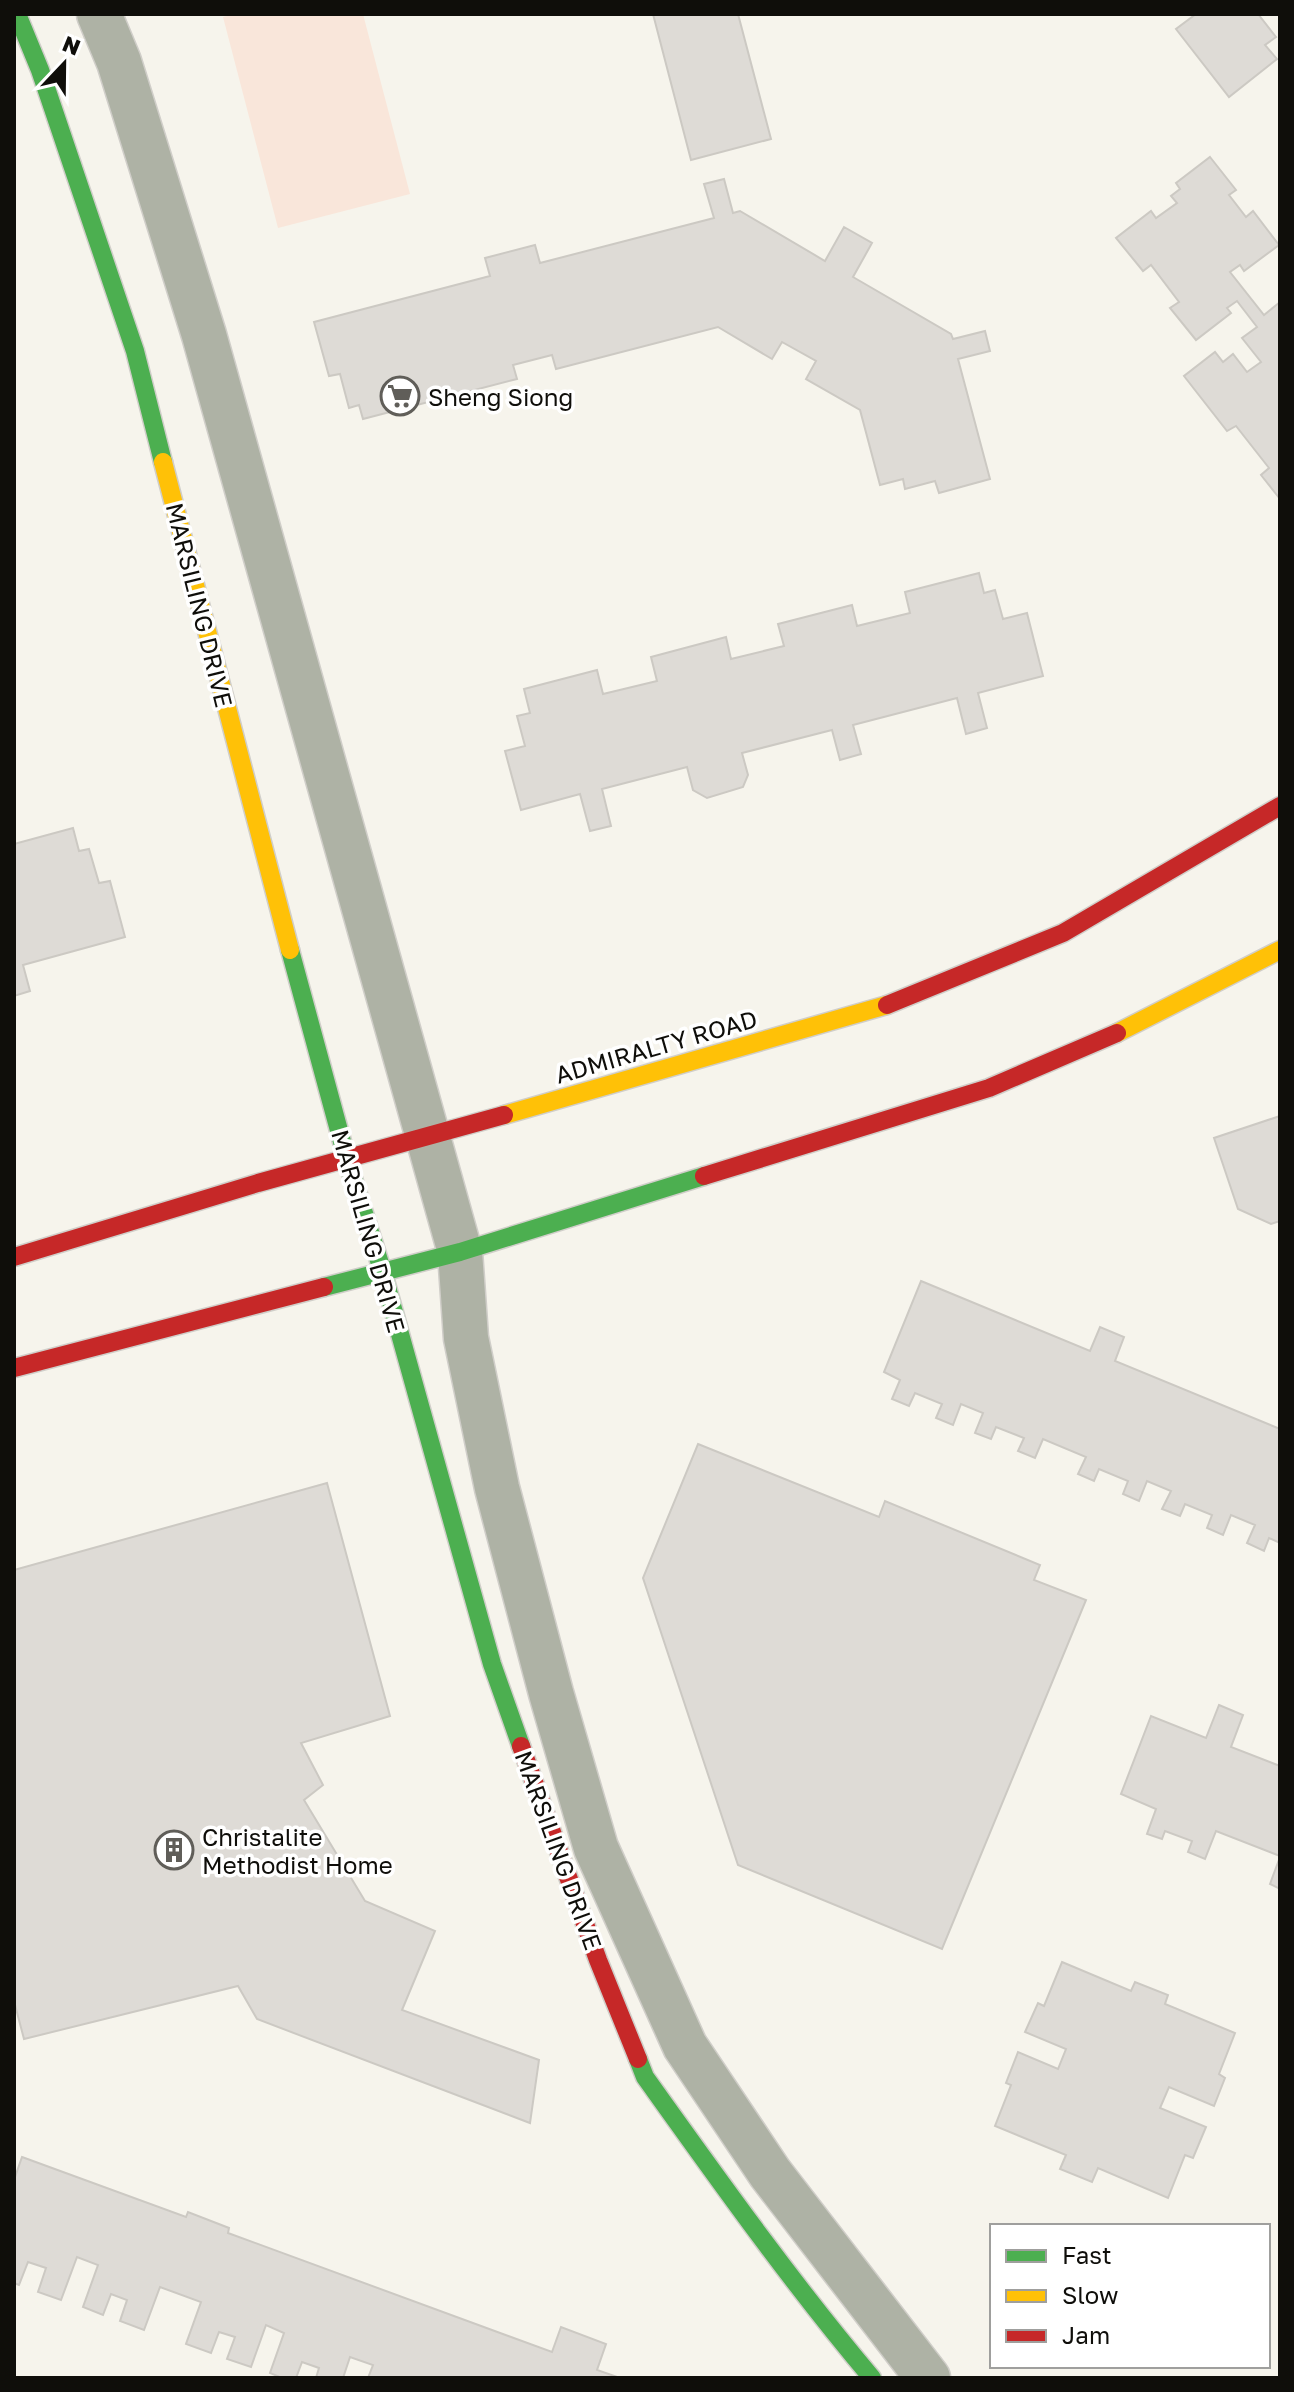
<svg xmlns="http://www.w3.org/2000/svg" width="1294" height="2392" font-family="'Golos Text',sans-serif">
	<rect width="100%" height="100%" fill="#f6f4ec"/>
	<polygon fill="#f9e6da" points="236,14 363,14 410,194 278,228 223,17"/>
	<g fill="#dedbd6" stroke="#ccc9c3" stroke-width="2">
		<polygon points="653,14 738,14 771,139 691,160"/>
		<polygon points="1196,14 1258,14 1276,37 1265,45 1277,59 1229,97 1176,29"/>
		<polygon points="1210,157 1236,190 1229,195 1246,217 1253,211 1279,245 1244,271 1240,265 1230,272 1264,315 1280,302 1280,499 1261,475 1269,468 1236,426 1227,431 1184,376 1215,352 1223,362 1233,354 1247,372 1261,362 1242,338 1257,327 1237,301 1227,308 1231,313 1196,340 1170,308 1179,302 1151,265 1143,271 1116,238 1151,211 1156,218 1177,203 1171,196 1180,189 1176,183"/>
		<polygon points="724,179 733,213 740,211 825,261 844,227 872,243 853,277 951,334 953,339 985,331 990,351 958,359 990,479 939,493 935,481 905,489 903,479 880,485 860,410 806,379 816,361 782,342 772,359 718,327 556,369 552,355 513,365 517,379 363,419 359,405 349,408 340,374 329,376 314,322 490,276 485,258 535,245 540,263 714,218 704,184"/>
		<polygon points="979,573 984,593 995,590 1003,619 1027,613 1043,676 978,693 987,728 966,734 957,698 853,725 861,754 840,760 832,730 742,753 748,775 743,787 707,798 693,790 687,767 602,789 611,826 590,831 580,794 521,810 505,751 525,746 517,716 530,713 524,689 597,670 603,694 657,681 651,657 726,637 731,659 784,646 778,624 852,605 857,626 910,613 905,592"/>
		<polygon points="73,828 79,851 89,849 99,883 110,881 125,937 23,965 30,991 14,996 14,844"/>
		<polygon points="1280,1116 1280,1221 1271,1224 1238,1209 1214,1138"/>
		<polygon points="921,1281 1090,1351 1100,1327 1124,1337 1115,1361 1280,1429 1280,1543 1269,1538 1264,1551 1247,1543 1255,1525 1231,1515 1223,1535 1207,1528 1212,1515 1185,1504 1180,1516 1162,1509 1171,1491 1147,1481 1139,1501 1123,1494 1128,1481 1099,1469 1094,1481 1078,1474 1086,1457 1043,1439 1035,1458 1018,1451 1024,1438 996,1427 991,1439 975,1433 983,1413 961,1404 953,1425 936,1418 942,1404 915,1393 909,1406 892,1399 900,1380 884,1372"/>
		<polygon points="698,1444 879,1517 885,1501 1040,1565 1034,1580 1086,1600 942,1949 738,1865 643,1578"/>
		<polygon points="327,1483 390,1716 301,1743 323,1785 304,1800 365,1901 435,1931 402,2010 539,2060 530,2123 257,2019 238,1986 24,2039 14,2001 14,1570"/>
		<polygon points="1219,1705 1243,1715 1231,1747 1280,1766 1280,1856 1216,1831 1205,1859 1188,1852 1192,1841 1165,1831 1162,1839 1147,1834 1156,1809 1121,1794 1151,1716 1206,1738"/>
		<polygon points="1280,1857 1280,1889 1270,1884"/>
		<polygon points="1062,1962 1131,1991 1135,1982 1168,1995 1165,2004 1235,2033 1219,2074 1225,2078 1214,2106 1169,2087 1160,2108 1206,2127 1193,2158 1185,2155 1168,2198 1098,2168 1092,2182 1060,2169 1066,2155 995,2126 1011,2085 1006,2083 1018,2052 1058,2069 1066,2049 1025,2032 1038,2003 1044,2006"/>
		<polygon points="22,2157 186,2217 188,2212 229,2228 228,2233 552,2352 561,2327 606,2344 597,2370 620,2378 368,2378 373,2365 350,2357 343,2378 316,2378 319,2368 302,2362 296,2378 282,2378 270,2373 284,2333 266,2325 251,2367 227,2359 235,2337 219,2332 211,2353 186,2344 201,2302 160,2287 144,2330 120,2321 127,2300 111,2294 103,2315 83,2307 98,2265 77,2257 61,2300 38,2292 46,2268 28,2262 19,2285 14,2283 14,2180"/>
	</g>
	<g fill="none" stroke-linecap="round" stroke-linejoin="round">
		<defs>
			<polyline id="street" points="99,14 119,62 204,335 460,1252 466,1338 497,1488 551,1693 596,1848 685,2046 770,2173 928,2378"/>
			<g id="fast">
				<polyline points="17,14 40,70 135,351 163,462"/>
				<polyline points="290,950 347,1160 383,1273 492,1664 521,1746"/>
				<polyline points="324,1287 460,1252 704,1176"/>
				<path d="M638,2059L645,2077C718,2179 791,2282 872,2378"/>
			</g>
			<g id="slow">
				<polyline points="163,462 290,950"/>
				<polyline points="1117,1033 1280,950"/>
				<polyline points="504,1115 887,1005"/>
			</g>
			<g id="jam">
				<polyline points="887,1005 1063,933 1280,806"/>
				<polyline points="704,1176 989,1088 1117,1033"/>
				<polyline points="14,1257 258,1183 504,1115"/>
				<polyline points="14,1368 324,1287"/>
				<polyline points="521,1746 598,1960 638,2059"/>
			</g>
		</defs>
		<use href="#street" stroke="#d0cec9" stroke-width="47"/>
		<use href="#fast" stroke="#d0cec9" stroke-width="21"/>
		<use href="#slow" stroke="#d0cec9" stroke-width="21"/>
		<use href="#jam" stroke="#d0cec9" stroke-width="21"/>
		<use href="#street" stroke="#aeb2a5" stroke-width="44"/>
		<use href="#fast" stroke="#4caf50" stroke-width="18"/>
		<use href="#slow" stroke="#ffc107" stroke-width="18"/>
		<use href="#jam" stroke="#c62828" stroke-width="18"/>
	</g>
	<defs>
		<symbol id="supermarket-ring" viewBox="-11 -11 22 22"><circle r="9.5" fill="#fff" stroke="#605e59" stroke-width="1.5"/><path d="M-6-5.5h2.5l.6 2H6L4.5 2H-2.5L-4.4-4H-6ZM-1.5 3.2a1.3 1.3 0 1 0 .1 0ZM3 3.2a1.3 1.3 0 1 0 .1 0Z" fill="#605e59"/></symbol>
		<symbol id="building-ring" viewBox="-11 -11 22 22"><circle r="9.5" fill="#fff" stroke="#605e59" stroke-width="1.5"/><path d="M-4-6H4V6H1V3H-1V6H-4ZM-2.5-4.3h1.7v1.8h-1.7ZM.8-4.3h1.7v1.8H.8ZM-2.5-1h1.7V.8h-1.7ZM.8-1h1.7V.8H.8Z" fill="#605e59"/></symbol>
	</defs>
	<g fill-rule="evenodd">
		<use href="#supermarket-ring" x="378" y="374" width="44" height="44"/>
		<use href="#building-ring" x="152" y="1828" width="44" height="44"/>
	</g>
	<g text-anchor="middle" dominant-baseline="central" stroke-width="7" stroke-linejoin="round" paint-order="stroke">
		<g font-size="24" fill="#0f0e0a" stroke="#fff" text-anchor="start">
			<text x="428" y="396">Sheng Siong</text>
			<text x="202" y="1836">Christalite<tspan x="202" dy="28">Methodist Home</tspan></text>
		</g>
		<g font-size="24" fill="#0f0e0a" stroke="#fff">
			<text transform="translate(200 605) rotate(76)">MARSILING DRIVE</text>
			<text transform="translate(656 1046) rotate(-16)">ADMIRALTY ROAD</text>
			<text transform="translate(369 1231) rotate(74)">MARSILING DRIVE</text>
			<text transform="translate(559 1850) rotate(70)">MARSILING DRIVE</text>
		</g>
	</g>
	<rect width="1294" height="2392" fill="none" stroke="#0f0e0a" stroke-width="32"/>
	<rect x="990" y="2224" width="280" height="144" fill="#ffffff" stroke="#9f9f9d" stroke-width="2"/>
	<rect x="1006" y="2250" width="40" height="12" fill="#4caf50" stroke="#9f9f9d" stroke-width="2"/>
	<text x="1062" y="2264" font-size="24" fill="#0f0e0a">Fast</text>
	<rect x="1006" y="2290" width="40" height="12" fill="#ffc107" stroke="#9f9f9d" stroke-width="2"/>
	<text x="1062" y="2304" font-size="24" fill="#0f0e0a">Slow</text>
	<rect x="1006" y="2330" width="40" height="12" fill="#c62828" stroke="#9f9f9d" stroke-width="2"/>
	<text x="1062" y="2344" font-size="24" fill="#0f0e0a">Jam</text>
	<g transform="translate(64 64) rotate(22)" stroke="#ffffff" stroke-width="6" paint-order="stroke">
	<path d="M0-6L14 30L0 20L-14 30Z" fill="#0f0e0a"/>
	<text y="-12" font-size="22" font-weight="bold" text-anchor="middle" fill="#0f0e0a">N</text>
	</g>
</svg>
